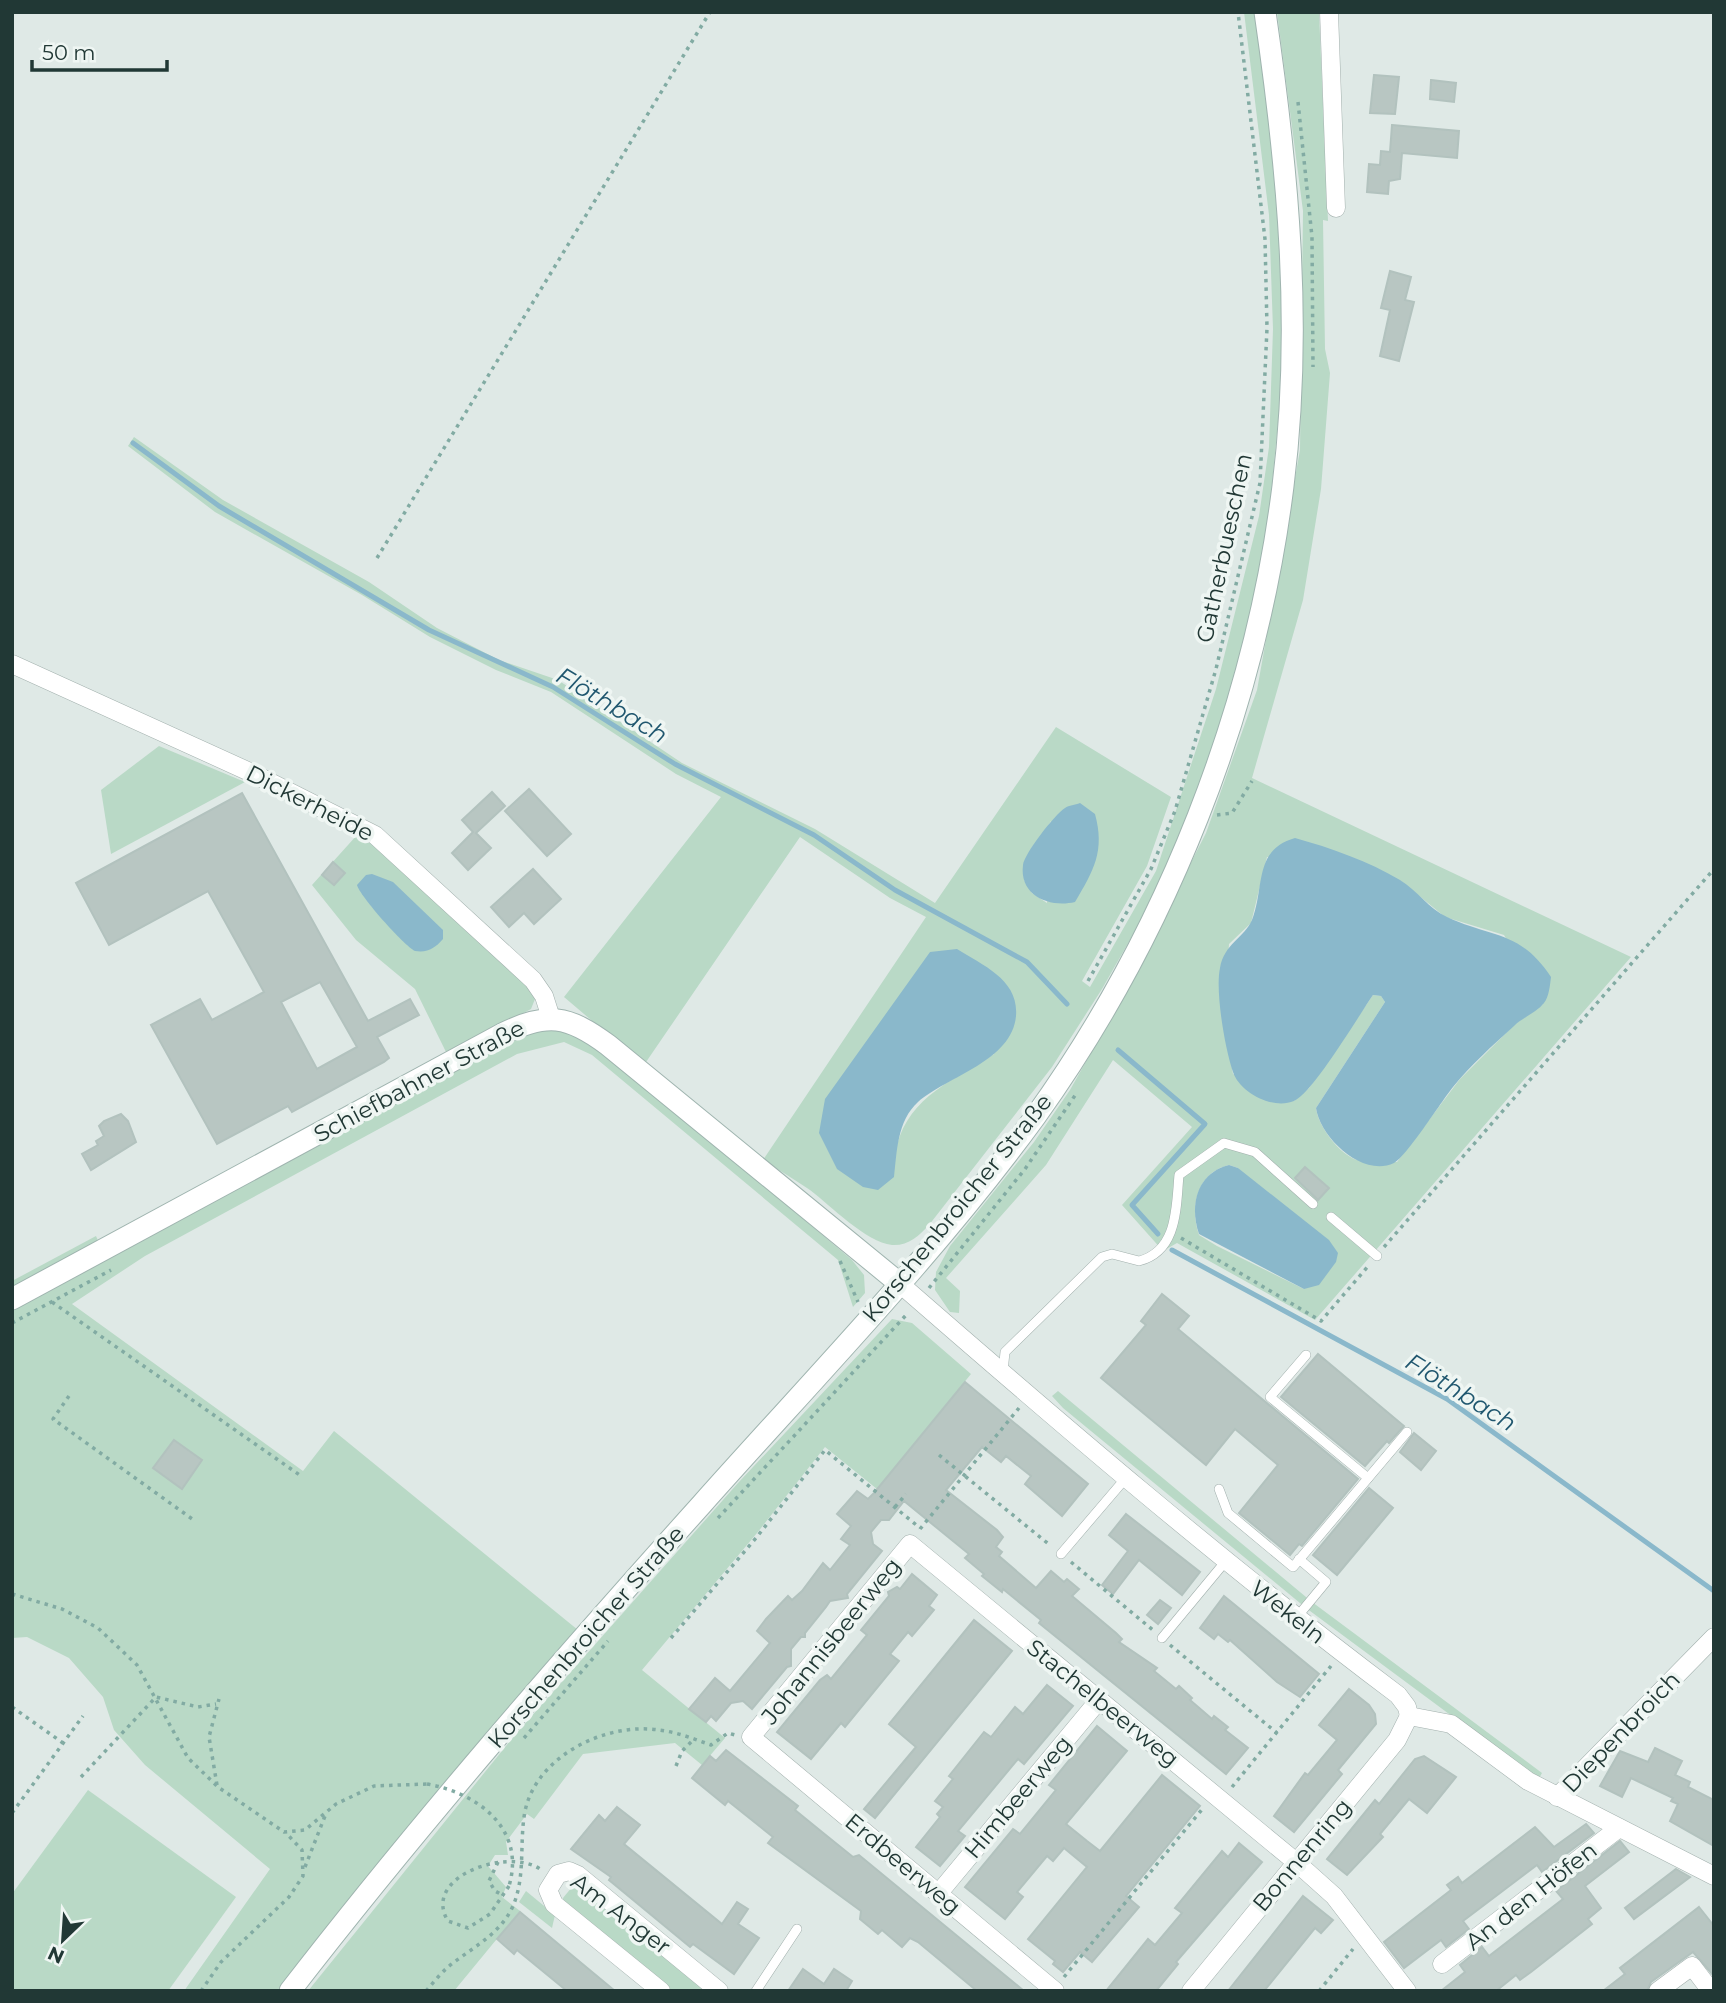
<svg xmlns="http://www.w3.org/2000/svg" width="1726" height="2003" font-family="Montserrat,sans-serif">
	<rect width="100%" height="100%" fill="#dfe9e6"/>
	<g fill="#b9d9c6" fill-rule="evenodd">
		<path d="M1244,12H1257L1280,219L1283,371L1267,535L1233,690L1165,878L1102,989L1052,1067L929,1225C919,1236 908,1246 892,1245C866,1242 831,1206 810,1190C795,1180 779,1170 763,1160L926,917L890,898L800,837L644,1065L564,997L721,797L676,774L551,692L496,670L430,637L362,595L215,512L128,446L134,437L223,500L369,582L437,628L499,660L558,680L682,763L815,829L935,903L1056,727L1171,797L1147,866L1082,981L1090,987L1156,871L1216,689L1259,516L1269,447L1273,329L1269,215ZM1051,821L1047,903L1032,893L1024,880L1032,847L1043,835ZM930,952L994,1054C954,1080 910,1096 897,1145Z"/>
		<path d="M1277,12H1319L1328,221L1323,220L1325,349L1330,373L1321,489L1303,600L1252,778L1631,957L1315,1320L1177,1243L1163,1251L1122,1205L1192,1127L1113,1060L1046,1165L946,1278L960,1291L959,1313L950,1312L935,1290L936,1272L950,1246L1034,1142L1070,1090L1123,996L1206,833L1257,690L1300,450L1303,211ZM1267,857L1401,881L1445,917L1504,935L1543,1004L1515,1024L1460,1079L1397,1162C1385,1161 1369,1163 1357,1160C1339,1154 1318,1126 1316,1108L1385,1002L1381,996L1373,995L1309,1088L1294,1101L1233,1074L1224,1022L1229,944L1251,923ZM1229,1165L1238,1168L1304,1289L1217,1246L1199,1235C1189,1206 1198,1172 1229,1165Z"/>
		<polygon points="159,746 245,782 111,854 101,790"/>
		<polygon points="357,835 381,847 526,982 535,999 531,1009 447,1054 415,989 356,940 312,885"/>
		<polygon points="544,1029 567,1031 597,1045 852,1260 864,1275 865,1293 853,1307 838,1260 592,1055 564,1042 517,1054 145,1256 72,1304 303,1471 334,1431 578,1630 438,1792 277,1991 184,1991 270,1869 145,1765 114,1730 103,1697 69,1658 27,1637 12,1638 12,1308 513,1038"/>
		<polygon points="96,1236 99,1243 12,1290 12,1281"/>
		<polygon points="892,1319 912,1323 971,1374 877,1489 825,1447 757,1533 642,1670 725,1738 702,1765 675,1743 583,1754 534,1819 527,1814 506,1842 508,1855 495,1855 488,1866 506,1887 502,1897 520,1911 454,1991 308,1991 514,1736 738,1483"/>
		<polygon points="1058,1391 1312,1602 1542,1773 1538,1780 1306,1608 1063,1408 1052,1396"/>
		<polygon points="88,1790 236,1897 168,1991 12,1991 12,1894"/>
		<polygon points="572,1887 584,1890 706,1991 666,1991 564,1904 563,1898"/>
		<polygon points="526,1891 555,1915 552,1928 519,1902"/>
	</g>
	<g fill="#8ab8cb">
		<path d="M1080,803L1095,814C1105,851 1094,870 1075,902C1050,908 1019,896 1023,865C1024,854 1055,814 1065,808C1069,805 1075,805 1080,803Z"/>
		<path d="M1295,838C1331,848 1368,861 1400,880C1417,890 1429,909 1447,917C1492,938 1520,930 1551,977C1550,985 1549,997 1544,1003C1537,1012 1522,1018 1514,1026C1493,1045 1471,1065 1453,1087C1441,1102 1406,1157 1394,1163C1362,1178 1320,1137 1316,1108L1385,1002L1381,996L1373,995C1359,1015 1313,1093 1294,1101C1273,1110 1240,1093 1233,1072C1225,1049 1215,991 1220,968C1224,944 1244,938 1252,920C1265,887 1253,850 1295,838Z"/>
		<path d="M372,874L393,882L443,930V939C435,948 428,953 415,951C404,946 359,895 357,885L366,875Z"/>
		<path d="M957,949C984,966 1019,980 1016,1016C1012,1061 948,1076 918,1102C897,1121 897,1152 894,1177L878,1190L863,1187L837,1169L819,1133L825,1099L930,952Z"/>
		<path d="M1229,1165L1238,1168L1329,1240L1338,1253L1336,1262L1319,1285L1304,1289L1199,1234C1189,1205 1197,1173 1229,1165Z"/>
	</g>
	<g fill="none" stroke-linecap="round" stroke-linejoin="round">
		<g stroke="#8ab8cb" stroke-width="5">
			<polyline points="133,443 219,506 429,630 553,687 675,764 814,835 895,890 1027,962 1067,1004"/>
			<polyline points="1118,1050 1205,1124 1132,1205 1158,1234"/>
			<polyline points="1172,1250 1447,1399 1714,1591"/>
		</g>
	</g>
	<g fill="#b8c6c2" stroke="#b2c2be" stroke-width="2" fill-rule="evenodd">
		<polygon points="1374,75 1399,77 1395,114 1370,113"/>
		<polygon points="1431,80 1456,83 1454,102 1430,99"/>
		<polygon points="1392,125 1459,131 1457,158 1402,153 1400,179 1389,181 1388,194 1367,192 1369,164 1380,165 1381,151 1390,152"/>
		<polygon points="1390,271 1411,277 1405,300 1414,302 1399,361 1380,356 1390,310 1381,308"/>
		<polygon points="529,789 571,834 547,856 505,811"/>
		<polygon points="492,792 505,806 476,833 491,848 468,870 452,853 473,832 462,820"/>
		<path d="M242,793L368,1021L410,999L419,1015L377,1037L389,1058L384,1062L292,1112L288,1106L217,1144L151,1025L200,999L212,1020L264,992L248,963L208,891L109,945L76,883ZM320,982L357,1047L317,1069L281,1002Z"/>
		<polygon points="333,862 345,873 334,885 322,875"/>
		<polygon points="533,869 561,899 534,924 524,913 509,927 491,907"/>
		<polygon points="121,1114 128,1121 136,1142 91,1170 82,1154 98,1145 96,1141 104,1136 99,1126 104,1121"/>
		<polygon points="1305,1167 1329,1188 1318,1200 1295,1178"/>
		<polygon points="1162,1294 1189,1316 1178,1329 1358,1479 1302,1546 1299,1544 1290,1555 1239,1513 1278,1465 1235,1429 1206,1465 1101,1378 1146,1325 1141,1321"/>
		<polygon points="1318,1354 1404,1426 1389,1443 1387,1441 1365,1466 1281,1397"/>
		<polygon points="965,1382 1088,1484 1062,1516 1025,1484 1031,1476 1006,1456 1001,1462 982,1447 946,1490 997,1530 1003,1537 996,1547 1002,1552 999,1556 1036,1588 1051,1571 1064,1582 1067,1579 1079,1589 1072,1596 1116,1633 1122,1639 1119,1642 1157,1668 1154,1671 1176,1689 1179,1686 1192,1698 1190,1700 1212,1719 1214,1716 1228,1727 1225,1730 1248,1748 1226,1774 1039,1623 1041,1620 1003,1589 1002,1592 982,1576 984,1574 965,1558 969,1554 904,1501 889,1520 881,1520 871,1532 873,1544 882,1551 847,1594 848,1598 830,1601 826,1607 805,1633 805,1637 801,1637 791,1649 791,1666 787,1667 752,1709 743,1701 731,1703 716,1721 711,1716 706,1722 689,1709 715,1678 730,1691 770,1643 757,1631 766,1619 788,1596 792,1600 802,1591 823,1563 830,1570 850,1545 841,1539 851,1526 837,1514 857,1491 868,1499 874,1493"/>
		<polygon points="1414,1433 1436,1451 1421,1470 1400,1452"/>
		<polygon points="174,1440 202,1460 182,1489 153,1468"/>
		<polygon points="1369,1488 1393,1508 1337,1575 1313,1555"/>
		<polygon points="1126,1514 1200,1572 1182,1595 1139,1560 1113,1594 1102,1585 1128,1551 1109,1535"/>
		<polygon points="912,1574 937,1595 929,1606 934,1610 912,1636 908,1632 890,1654 899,1661 845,1727 841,1723 811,1759 777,1732 820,1680 827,1675 831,1679 867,1635 861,1630 889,1596 888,1592 897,1587 900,1589"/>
		<polygon points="1224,1596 1319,1674 1300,1697 1277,1682 1230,1640 1228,1642 1218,1634 1214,1639 1200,1628"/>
		<polygon points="1160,1600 1171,1608 1158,1624 1147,1615"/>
		<polygon points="974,1620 1012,1651 875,1818 864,1809 916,1747 889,1724"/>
		<polygon points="1047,1685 1073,1706 1024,1764 1018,1759 958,1831 965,1836 940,1866 916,1847 940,1817 937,1814 943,1807 935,1801 953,1779 949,1776 984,1732 991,1737 1015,1707 1023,1714"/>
		<polygon points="1349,1689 1369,1705 1375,1714 1376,1724 1338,1770 1342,1774 1294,1832 1274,1816 1305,1773 1308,1775 1337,1740 1319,1725"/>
		<polygon points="1097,1726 1127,1751 1066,1824 1087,1841 1100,1851 1162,1775 1200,1806 1126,1896 1139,1907 1092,1962 1080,1952 1063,1972 1053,1964 1055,1961 1028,1939 1087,1867 1064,1848 1053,1861 1047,1856 1017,1892 1023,1897 1005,1919 965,1887 1013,1829 1020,1834 1056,1790 1049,1785"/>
		<polygon points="1655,1748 1682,1761 1675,1775 1690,1782 1688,1787 1714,1800 1714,1846 1670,1821 1678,1804 1671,1801 1673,1798 1631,1778 1622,1797 1600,1786 1620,1751 1648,1762"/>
		<polygon points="726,1750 798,1806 795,1810 822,1832 853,1857 859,1855 1024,1991 977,1991 918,1942 910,1938 902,1947 882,1930 878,1934 860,1919 861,1911 768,1843 773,1837 728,1801 725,1805 692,1778 710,1756 716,1761"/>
		<polygon points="1424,1756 1456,1777 1427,1813 1409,1799 1380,1834 1383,1837 1347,1875 1327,1859 1375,1800 1379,1804 1415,1759"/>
		<polygon points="617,1807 640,1825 624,1844 722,1924 737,1902 748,1909 738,1924 759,1938 734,1974 693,1944 690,1947 609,1880 611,1877 571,1849 599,1815 605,1821"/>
		<polygon points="1586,1824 1594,1833 1542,1872 1537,1865 1463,1921 1469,1929 1446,1947 1441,1940 1404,1968 1384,1942 1451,1890 1447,1885 1458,1877 1462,1883 1535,1827 1554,1847"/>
		<polygon points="1620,1841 1629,1852 1585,1886 1601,1908 1588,1919 1592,1924 1531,1972 1520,1980 1516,1975 1496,1991 1441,1991 1465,1972 1460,1965 1482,1947 1489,1956 1563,1899 1556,1891"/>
		<polygon points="1239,1843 1262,1862 1176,1962 1178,1964 1156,1991 1106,1991 1148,1939 1155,1945 1182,1913 1175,1908 1222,1851 1228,1857"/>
		<polygon points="1676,1869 1690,1877 1634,1919 1625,1908"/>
		<polygon points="1303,1896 1333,1920 1321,1933 1315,1928 1264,1991 1228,1991"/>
		<polygon points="1699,1907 1714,1926 1714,1976 1693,1952 1651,1982 1647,1991 1603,1991 1625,1974 1620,1968"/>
		<polygon points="520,1912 556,1942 615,1991 567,1991 517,1950 514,1954 497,1939"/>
		<polygon points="803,1969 824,1984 834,1969 852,1981 846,1991 788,1991"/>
	</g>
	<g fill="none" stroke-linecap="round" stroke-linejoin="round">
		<defs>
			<g id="lane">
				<polyline points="1331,1217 1377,1256"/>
				<polyline points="1306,1355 1270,1397 1368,1478"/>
				<path d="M1003,1372L1005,1352L1102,1257L1112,1254L1139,1261C1178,1251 1176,1207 1179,1175L1224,1143L1255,1152L1313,1204"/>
				<polyline points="1219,1489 1228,1513 1293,1567 1407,1432"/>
				<polyline points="1061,1554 1125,1479"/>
				<polyline points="1297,1617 1326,1582 1299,1559"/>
				<polyline points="1162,1638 1225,1562"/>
				<polyline points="756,1991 797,1929"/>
			</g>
			<g id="street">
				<polyline points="1329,12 1336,208"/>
				<polyline points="12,664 252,773 375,835 533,980 544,996 551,1018"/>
				<path d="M899,1283C1062,1425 1225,1565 1398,1695L1407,1707L1409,1716"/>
				<polyline points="1409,1716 1451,1724 1528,1781 1714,1876"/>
				<polyline points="1557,1797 1714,1637"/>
				<polyline points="938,1894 1099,1700"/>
				<polyline points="1442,1964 1619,1828"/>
				<polyline points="661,1991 554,1904 548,1890 558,1874 569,1871 578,1875 719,1991"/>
				<polyline points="1055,1991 751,1737 910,1544 1296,1862 1334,1896 1407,1991"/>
				<polyline points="1191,1991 1397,1740 1409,1716"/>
				<polyline points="1658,1991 1692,1966 1711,1991"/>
			</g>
			<g id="secondary">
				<path d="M12,1299L502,1034C547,1012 568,1015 608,1045L899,1283"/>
				<path d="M290,1991C420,1823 560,1662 702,1504C815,1377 935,1254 1035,1117C1167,933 1255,710 1283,486C1303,327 1288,170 1265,12"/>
			</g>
		</defs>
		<use href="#lane" stroke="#a2b0ad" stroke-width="10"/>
		<use href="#street" stroke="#a2b0ad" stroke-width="19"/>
		<use href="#secondary" stroke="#9fb4af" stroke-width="23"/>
		<g stroke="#82aba3" stroke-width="3.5" stroke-dasharray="3.5 5" stroke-linecap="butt">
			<polyline points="1298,102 1312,237 1313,367"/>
			<polyline points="377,558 710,12"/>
			<polyline points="1217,815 1232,813 1252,781"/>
			<polyline points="1088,981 1151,869 1175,811 1216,669 1260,483 1267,328 1265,239 1238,12"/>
			<polyline points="1181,1238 1321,1321 1370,1264"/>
			<polyline points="1384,1247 1714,869"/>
			<polyline points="840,1261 858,1302"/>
			<polyline points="929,1288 1025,1169 1076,1094"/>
			<polyline points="52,1302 301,1476"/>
			<polyline points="12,1323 111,1270"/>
			<polyline points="69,1396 53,1419 195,1521"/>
			<polyline points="939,1455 1051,1546"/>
			<polyline points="895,1507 906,1494"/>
			<polyline points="718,1518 908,1313"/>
			<polyline points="920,1529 1019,1408"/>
			<polyline points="1071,1562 1154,1631"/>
			<polyline points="12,1594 62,1609 98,1628 137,1665 188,1758 218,1787 284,1832 305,1830 336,1804 374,1786 427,1784"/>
			<polyline points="671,1638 756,1538 825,1450 920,1528"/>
			<polyline points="1170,1645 1277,1733"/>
			<polyline points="12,1707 63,1743"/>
			<polyline points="524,1738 608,1641"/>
			<polyline points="676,1766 682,1751 694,1739"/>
			<polyline points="81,1777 156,1697 198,1707 216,1704"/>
			<polyline points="217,1785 209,1737 219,1699"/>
			<polyline points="1232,1787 1331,1666"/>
			<polyline points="12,1813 83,1716"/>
			<polyline points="498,1862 489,1881 495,1891 504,1896"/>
			<polyline points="305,1867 325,1816"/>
			<path d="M509,1886L490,1914L468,1928L448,1921C421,1877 507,1847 540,1869"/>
			<polyline points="1064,1977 1204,1807"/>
			<polyline points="201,1991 221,1962 289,1897 303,1876 302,1850 286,1833"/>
			<path d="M426,1991C433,1983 440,1974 448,1967C471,1948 500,1935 513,1906C526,1875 519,1843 525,1811C537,1755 607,1722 659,1730C677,1732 694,1739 711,1745L728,1733L735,1735"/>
			<polyline points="1319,1991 1353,1949"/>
		</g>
		<use href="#lane" stroke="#fff" stroke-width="9"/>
		<use href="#street" stroke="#fff" stroke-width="18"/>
		<use href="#secondary" stroke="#fff" stroke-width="21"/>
		<path stroke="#82aba3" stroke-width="3.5" stroke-dasharray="3.5 5" stroke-linecap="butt" d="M427,1784C478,1793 526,1829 509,1886"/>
	</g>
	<g text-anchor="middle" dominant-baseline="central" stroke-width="7" stroke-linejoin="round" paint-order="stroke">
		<g font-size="23" fill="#213835" stroke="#eff6f3">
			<text transform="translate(1224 548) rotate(-78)">Gatherbueschen</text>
			<text transform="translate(310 803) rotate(27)">Dickerheide</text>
			<text transform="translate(419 1081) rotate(-28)">Schiefbahner Straße</text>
			<text transform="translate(957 1208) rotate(-51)">Korschenbroicher Straße</text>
			<text transform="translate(1288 1612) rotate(38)">Wekeln</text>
			<text transform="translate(586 1637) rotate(-49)">Korschenbroicher Straße</text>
			<text transform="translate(831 1641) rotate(-51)">Johannisbeerweg</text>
			<text transform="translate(1103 1703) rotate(39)">Stachelbeerweg</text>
			<text transform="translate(1621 1732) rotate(-46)">Diepenbroich</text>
			<text transform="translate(1018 1797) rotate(-50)">Himbeerweg</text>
			<text transform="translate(1302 1855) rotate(-50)">Bonnenring</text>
			<text transform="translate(903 1864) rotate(40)">Erdbeerweg</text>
			<text transform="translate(1531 1896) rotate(-38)">An den Höfen</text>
			<text transform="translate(621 1914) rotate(37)">Am Anger</text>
		</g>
		<g font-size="24" font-style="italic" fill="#20576f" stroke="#eff6f3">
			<text transform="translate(612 705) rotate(31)">Flöthbach</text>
			<text transform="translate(1461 1392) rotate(32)">Flöthbach</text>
		</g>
	</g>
	<rect width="1726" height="2003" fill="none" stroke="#213835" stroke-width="28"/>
	<g transform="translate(63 1940) rotate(205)" stroke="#eff6f3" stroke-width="5" paint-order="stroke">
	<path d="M0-5L12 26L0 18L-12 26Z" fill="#213835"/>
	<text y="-10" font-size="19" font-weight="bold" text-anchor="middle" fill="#213835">N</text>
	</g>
	<path d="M32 60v10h135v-10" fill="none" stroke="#213835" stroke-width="3.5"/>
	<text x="42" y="60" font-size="21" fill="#213835" stroke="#eff6f3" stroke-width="5" paint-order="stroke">50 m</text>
</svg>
